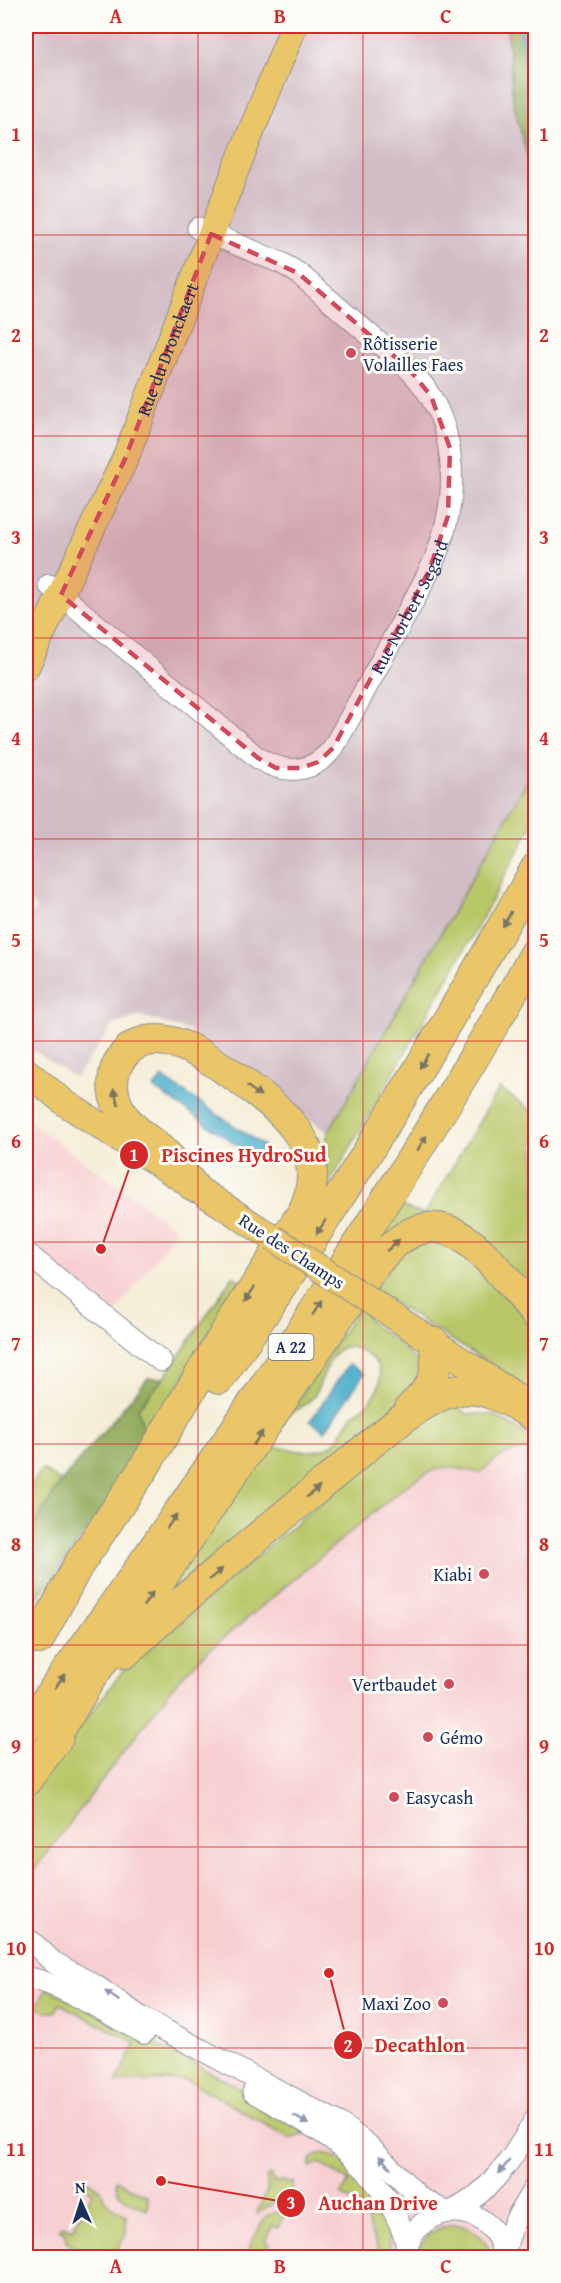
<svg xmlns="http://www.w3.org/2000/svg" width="561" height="2283" font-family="'Gentium Book Plus',serif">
	<rect width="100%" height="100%" fill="#fdfcf7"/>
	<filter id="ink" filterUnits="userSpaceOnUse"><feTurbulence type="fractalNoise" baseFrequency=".0167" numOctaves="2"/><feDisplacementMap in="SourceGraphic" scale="12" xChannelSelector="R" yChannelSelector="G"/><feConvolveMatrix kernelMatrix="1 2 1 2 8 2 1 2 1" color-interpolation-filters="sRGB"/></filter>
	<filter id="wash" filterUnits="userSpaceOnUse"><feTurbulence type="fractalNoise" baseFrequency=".008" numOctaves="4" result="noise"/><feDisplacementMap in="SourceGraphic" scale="24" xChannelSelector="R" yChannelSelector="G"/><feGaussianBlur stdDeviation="1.35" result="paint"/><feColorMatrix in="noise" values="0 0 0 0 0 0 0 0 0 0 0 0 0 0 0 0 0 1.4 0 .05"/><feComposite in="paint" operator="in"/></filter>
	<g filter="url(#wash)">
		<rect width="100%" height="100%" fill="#f4ecd6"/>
		<g fill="#f7cfd2">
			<polygon points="26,1119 177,1229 116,1312 26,1248"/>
			<polygon points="535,1448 535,2257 26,2258 26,1881 179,1679 208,1651 403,1488 428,1471 453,1466 479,1473 505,1454"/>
		</g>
		<polygon fill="#d2bdc6" points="26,26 507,26 513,101 536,188 535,767 328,1133 190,1031 141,1016 114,1024 75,1078 26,1046 26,924 36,908 26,899"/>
		<g fill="#b9c769" stroke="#6a7b64" stroke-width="1.5">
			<polygon points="535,767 535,819 478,926 327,1188 321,1184 322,1155 328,1133"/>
			<polygon points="499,1088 535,1113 535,1304 460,1226 373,1249 401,1205 412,1211 425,1214"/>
			<polygon points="437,1239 459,1248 535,1327 535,1393 373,1290 403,1250"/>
			<polygon points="233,1276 240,1281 146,1440 138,1408 164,1378"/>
			<path d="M359,1307L365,1312L373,1325L394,1339L411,1356L424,1365L420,1367L426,1381L140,1626L267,1445C285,1449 308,1455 326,1448C339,1443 344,1426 352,1416C359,1409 371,1403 375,1394C384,1379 381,1363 366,1354C360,1350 353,1346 345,1347C329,1349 322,1384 314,1396C308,1404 297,1410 288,1415Z"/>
			<path d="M450,1400L467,1414H493L535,1440V1448L505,1454L479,1473C442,1463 434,1467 403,1488L208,1651L179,1679L26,1881V1798L121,1673L423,1414Z"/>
			<polygon points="42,1469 61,1482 26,1539 26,1494"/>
			<polygon points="47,1988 235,2085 305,2133 289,2138 187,2080 116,2082 136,2043 60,2004 55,2012 46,2012 37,2007"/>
			<path d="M323,2153C350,2157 365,2187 377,2208C381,2215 387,2222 389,2229C391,2238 390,2249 388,2257H381L362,2207L341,2195L349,2181L320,2163L310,2167C310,2158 315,2154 323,2153Z"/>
			<path d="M271,2175L273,2182L285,2181L287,2184L293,2182L292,2196C282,2205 266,2202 258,2214L256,2213C262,2200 271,2192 266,2177Z"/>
			<polygon points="86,2180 100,2188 105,2201 113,2208 126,2216 126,2234 115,2254 116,2257 95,2257 67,2243 66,2233 59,2229 62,2226 72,2230 93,2192 82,2185"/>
			<path d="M116,2180L148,2197L147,2210C134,2203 113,2198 116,2180Z"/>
			<polygon points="287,2209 278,2228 273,2225 265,2241 270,2244 263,2257 257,2257 254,2252 250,2252 250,2245 266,2216"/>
			<path d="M456,2224C475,2229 486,2237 491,2257H417C420,2237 436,2226 456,2224Z"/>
		</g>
		<g fill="#92ac5d" stroke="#566e5e" stroke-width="1.5">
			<polygon points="507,26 535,26 535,188 513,101"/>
			<polygon points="148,1378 164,1378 138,1408 146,1440 103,1510 26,1614 26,1539 61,1482"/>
		</g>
		<g fill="#4cafcb" stroke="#346f94" stroke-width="1.5">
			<polygon points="162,1077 264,1146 256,1158 154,1088"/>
			<polygon points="349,1364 364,1374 325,1431 310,1421"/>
		</g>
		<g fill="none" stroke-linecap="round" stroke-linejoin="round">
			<polyline stroke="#4cafcb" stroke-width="4.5" points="521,26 530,112 536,131"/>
		</g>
	</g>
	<g filter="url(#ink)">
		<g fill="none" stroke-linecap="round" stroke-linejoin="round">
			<defs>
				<g id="minor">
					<path id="s1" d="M49,585L258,758C285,775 312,774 333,748C354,711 374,673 395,635C408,610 424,584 435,558C461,495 459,419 409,369L298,273L281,263L198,228"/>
					<polyline points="26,1253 161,1361"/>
					<polyline points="32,1942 53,1962 96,1986 142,2018 339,2123 367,2144 420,2198 446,2212"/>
					<path d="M26,1978C53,1979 117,2019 144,2033"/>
					<path d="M253,2092C308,2124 355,2144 388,2201C397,2216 404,2231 407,2248"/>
					<path d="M452,2211C491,2193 515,2155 536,2118"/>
					<path d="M405,2254C417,2196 497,2199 504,2258"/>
					<path d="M504,2255C509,2228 522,2208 536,2185"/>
				</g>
				<g id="major">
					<path id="s2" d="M26,667L125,459L238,164L294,26"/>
					<polyline points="26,1071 65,1103 273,1238"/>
					<polyline points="378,1306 516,1396"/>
				</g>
				<g id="highway">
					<path d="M219,1379C333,1214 437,1043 536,868"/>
					<path d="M410,1408C433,1387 440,1374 434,1342"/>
					<path d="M39,1639L77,1567L142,1471L225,1333L304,1210C332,1147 281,1109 236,1077C215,1063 193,1046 167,1041C126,1033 101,1073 119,1108C130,1130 151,1140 168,1156C177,1165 186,1177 194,1187"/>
					<path d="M125,1653C192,1590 265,1531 336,1473C365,1449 425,1394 460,1390C488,1386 513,1404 536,1417"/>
					<path d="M26,1728C207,1477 381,1221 536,952"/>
					<path d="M46,1753L90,1679L139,1612L368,1274C438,1176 482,1254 536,1314"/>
					<polyline points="26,1781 58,1738"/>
				</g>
			</defs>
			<use href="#minor" stroke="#888e9a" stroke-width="23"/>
			<use href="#major" stroke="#888e9a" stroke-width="28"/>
			<use href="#highway" stroke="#888e9a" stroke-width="32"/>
			<use href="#minor" stroke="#fff" stroke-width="21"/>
			<use href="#major" stroke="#eac669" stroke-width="26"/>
			<use href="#highway" stroke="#eac669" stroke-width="30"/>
			<defs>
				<polyline id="major-bridge" points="273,1238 378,1306"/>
			</defs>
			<use href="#major-bridge" stroke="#888e9a" stroke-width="28" stroke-linecap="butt"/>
			<use href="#major-bridge" stroke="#eac669" stroke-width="26"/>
		</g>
		<defs><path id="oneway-solid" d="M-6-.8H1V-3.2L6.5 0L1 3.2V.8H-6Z" transform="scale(1.5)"/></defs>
		<g fill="#787363">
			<use href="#oneway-solid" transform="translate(507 919) rotate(120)"/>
			<use href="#oneway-solid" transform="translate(424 1061) rotate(121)"/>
			<use href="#oneway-solid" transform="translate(254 1091) rotate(35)"/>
			<use href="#oneway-solid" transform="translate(116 1097) rotate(-106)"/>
			<use href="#oneway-solid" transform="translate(422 1143) rotate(-58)"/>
			<use href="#oneway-solid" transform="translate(321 1227) rotate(122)"/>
			<use href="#oneway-solid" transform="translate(393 1245) rotate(-42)"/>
			<use href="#oneway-solid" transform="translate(250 1294) rotate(123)"/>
			<use href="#oneway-solid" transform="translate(317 1308) rotate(-57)"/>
			<use href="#oneway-solid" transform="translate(258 1438) rotate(-56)"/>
			<use href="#oneway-solid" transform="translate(313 1492) rotate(-39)"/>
			<use href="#oneway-solid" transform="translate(172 1521) rotate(-55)"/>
			<use href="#oneway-solid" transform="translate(216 1574) rotate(-40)"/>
			<use href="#oneway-solid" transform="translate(148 1599) rotate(-56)"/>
			<use href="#oneway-solid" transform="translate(60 1681) rotate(-54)"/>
		</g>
		<g fill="#8d97ae">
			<use href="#oneway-solid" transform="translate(112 1996) rotate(-145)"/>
			<use href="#oneway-solid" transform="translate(301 2120) rotate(30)"/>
			<use href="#oneway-solid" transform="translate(385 2162) rotate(-134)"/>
			<use href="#oneway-solid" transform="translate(504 2167) rotate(129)"/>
		</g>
	</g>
	<path fill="#d1495b" fill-opacity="0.2" stroke="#d1495b" stroke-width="4.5" stroke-dasharray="12 8" stroke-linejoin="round" d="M211,234L298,273L409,369L431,396L450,448L448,516L429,571L333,748L318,762L301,768H276L258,758L61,595L125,459Z"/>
	<path fill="none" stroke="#d62828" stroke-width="1.5" stroke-opacity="0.55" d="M198,26V2258M363,26V2258M26,235H536M26,436H536M26,638H536M26,839H536M26,1041H536M26,1242H536M26,1444H536M26,1645H536M26,1847H536M26,2048H536"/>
	<g fill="#d1495b" stroke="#fdfcf7" stroke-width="2">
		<circle cx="351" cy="353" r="6"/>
		<circle cx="484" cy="1574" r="6"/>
		<circle cx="449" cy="1684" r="6"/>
		<circle cx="428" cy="1737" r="6"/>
		<circle cx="394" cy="1797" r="6"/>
		<circle cx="443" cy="2003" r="6"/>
	</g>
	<g text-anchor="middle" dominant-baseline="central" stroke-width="6" stroke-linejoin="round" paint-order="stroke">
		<rect fill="#fdfcf7" stroke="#5f6c8c" stroke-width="1.5" x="268.5" y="1334" width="45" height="26" rx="4.5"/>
		<g font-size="16" font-weight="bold" fill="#1b2f5e">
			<text x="291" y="1347">A 22</text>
		</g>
		<g font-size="18" fill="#1b2f5e" stroke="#fdfcf7" text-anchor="start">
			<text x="363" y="343">Rôtisserie<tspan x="363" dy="21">Volailles Faes</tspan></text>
			<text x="472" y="1574" text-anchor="end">Kiabi</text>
			<text x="437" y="1684" text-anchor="end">Vertbaudet</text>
			<text x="440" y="1737">Gémo</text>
			<text x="406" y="1797">Easycash</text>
			<text x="431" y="2003" text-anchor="end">Maxi Zoo</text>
		</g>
		<g font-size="18" fill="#1b2f5e" stroke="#fdfcf7">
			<text stroke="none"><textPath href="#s2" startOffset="348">Rue du Dronckaert</textPath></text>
			<text stroke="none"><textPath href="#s1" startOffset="516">Rue Norbert Segard</textPath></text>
			<text transform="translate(292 1251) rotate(33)">Rue des Champs</text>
		</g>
	</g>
	<path fill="none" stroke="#d62828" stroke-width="2" d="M101 1249L134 1155M329 1973L348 2045M161 2181L291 2203"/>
	<g fill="#d62828" stroke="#fdfcf7" stroke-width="2">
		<circle cx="101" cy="1249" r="6"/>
		<circle cx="329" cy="1973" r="6"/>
		<circle cx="161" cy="2181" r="6"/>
		<circle cx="134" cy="1155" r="15"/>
		<circle cx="348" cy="2045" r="15"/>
		<circle cx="291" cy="2203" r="15"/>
	</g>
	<g font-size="18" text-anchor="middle" font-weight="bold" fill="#fff">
		<text x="134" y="1161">1</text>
		<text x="348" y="2052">2</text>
		<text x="291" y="2209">3</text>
	</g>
	<g font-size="20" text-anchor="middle" font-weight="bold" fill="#d62828" stroke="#fdfcf7" stroke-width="6" stroke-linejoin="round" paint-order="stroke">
		<text x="244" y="1162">Piscines HydroSud</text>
		<text x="420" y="2052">Decathlon</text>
		<text x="378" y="2210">Auchan Drive</text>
	</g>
	<rect width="561" height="2283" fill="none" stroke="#fdfcf7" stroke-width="66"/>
	<g transform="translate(81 2202) rotate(357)" stroke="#fdfcf7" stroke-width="4.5" paint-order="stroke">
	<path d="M0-4.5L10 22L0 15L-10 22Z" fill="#1b2f5e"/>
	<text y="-9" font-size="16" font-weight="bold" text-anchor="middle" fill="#1b2f5e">N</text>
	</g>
	<rect x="33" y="33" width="495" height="2217" fill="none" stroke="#d62828" stroke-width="2"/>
	<g font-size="20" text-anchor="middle" font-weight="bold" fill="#d62828">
		<text x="116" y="23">A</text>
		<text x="280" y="23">B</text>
		<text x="446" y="23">C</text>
		<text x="16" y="141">1</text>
		<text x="544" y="141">1</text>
		<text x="16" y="342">2</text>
		<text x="544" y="342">2</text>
		<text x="16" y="544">3</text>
		<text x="544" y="544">3</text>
		<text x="16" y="745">4</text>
		<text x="544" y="745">4</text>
		<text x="16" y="947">5</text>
		<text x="544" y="947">5</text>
		<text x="16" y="1148">6</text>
		<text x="544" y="1148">6</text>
		<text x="16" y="1350">7</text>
		<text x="544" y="1350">7</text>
		<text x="16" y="1551">8</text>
		<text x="544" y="1551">8</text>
		<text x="16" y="1753">9</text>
		<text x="544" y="1753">9</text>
		<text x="16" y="1955">10</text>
		<text x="544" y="1955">10</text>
		<text x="16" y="2156">11</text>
		<text x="544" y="2156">11</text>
		<text x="116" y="2273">A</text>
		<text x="280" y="2273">B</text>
		<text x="446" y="2273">C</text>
	</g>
</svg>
